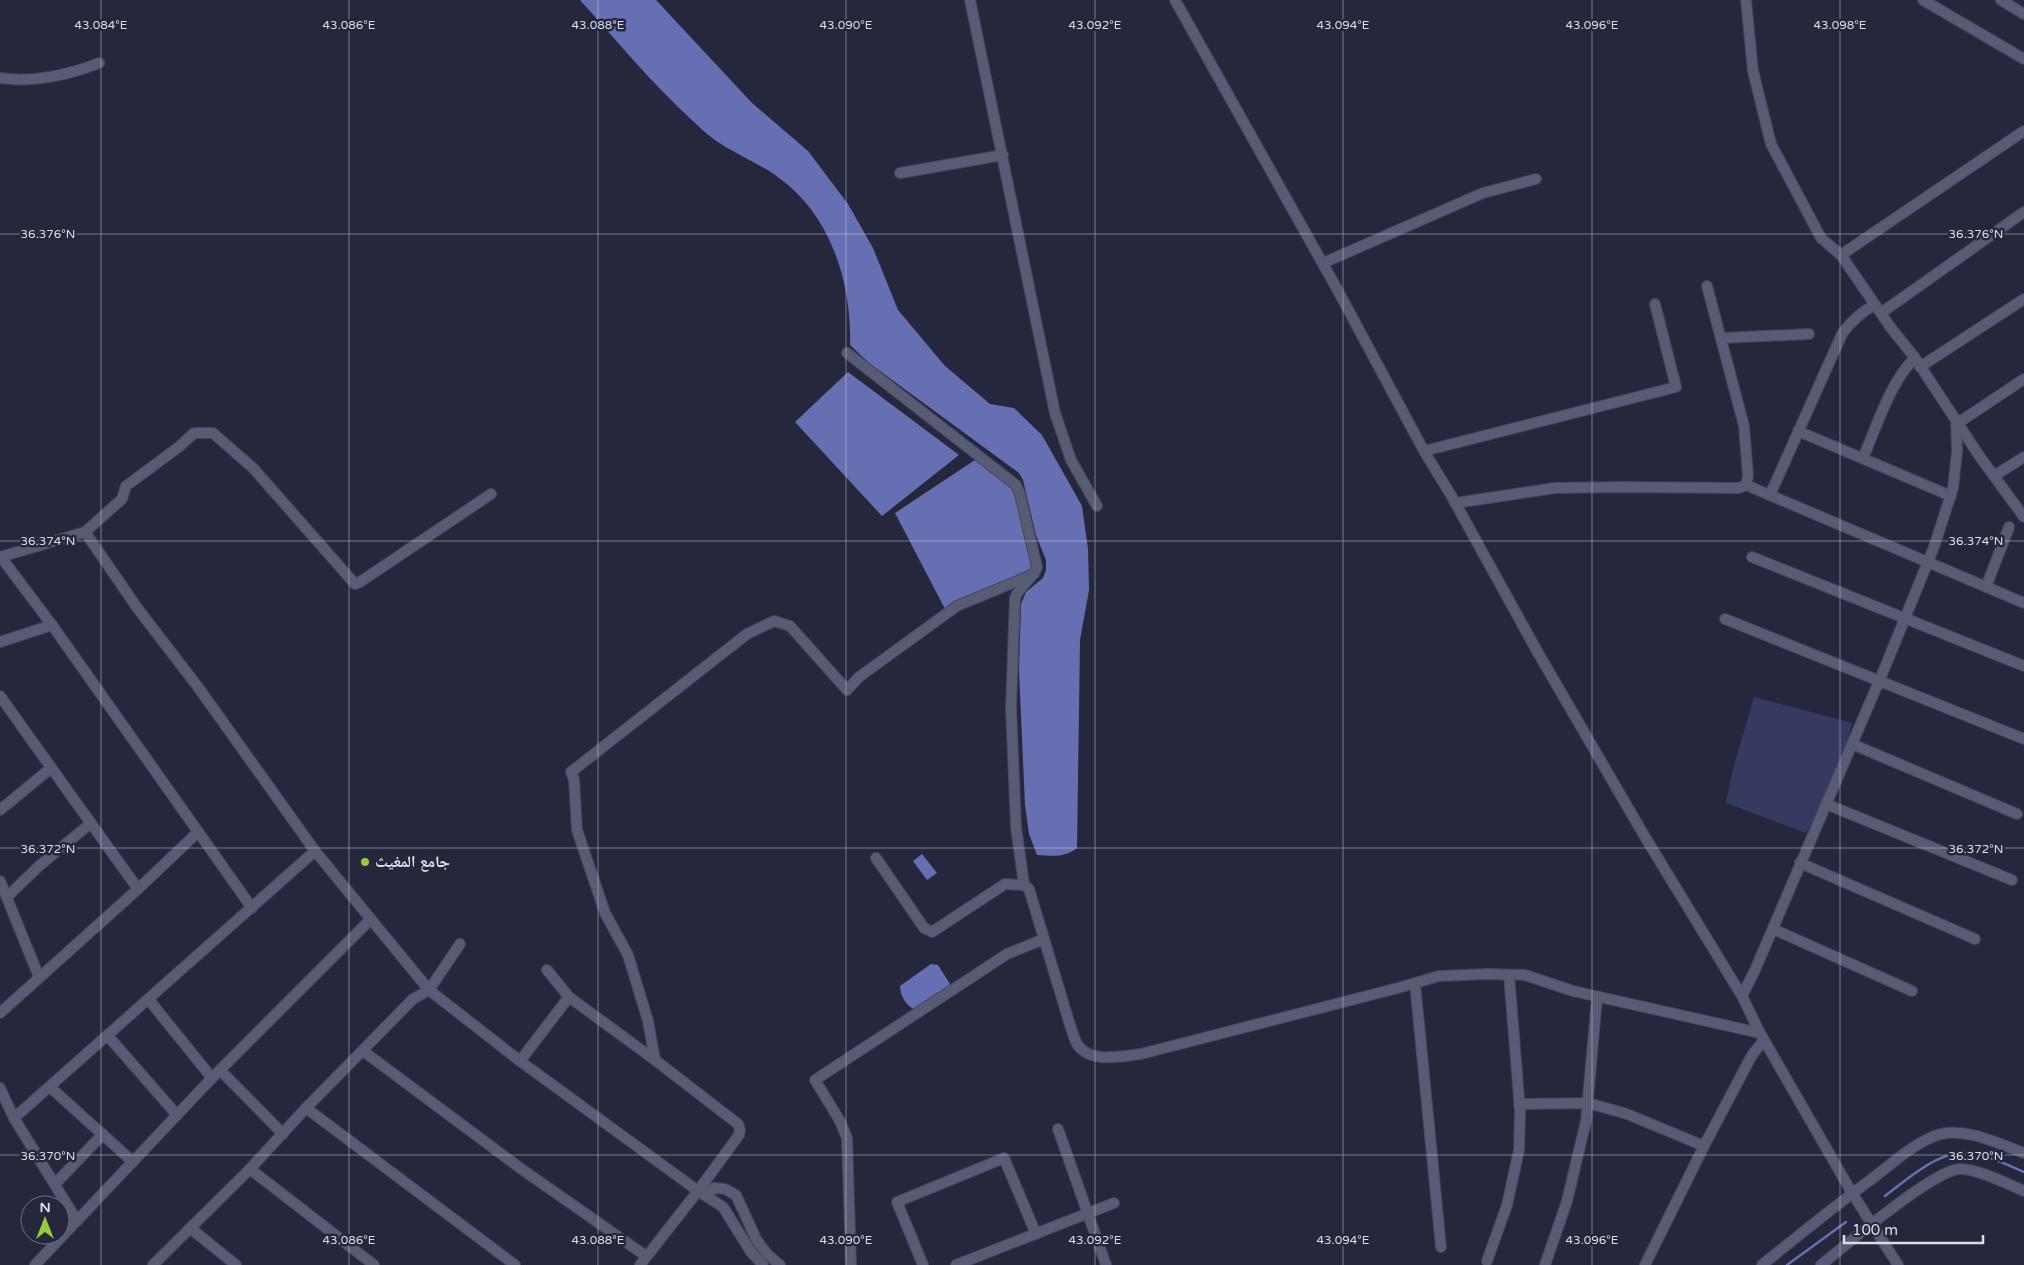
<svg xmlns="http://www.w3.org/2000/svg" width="2024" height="1265" font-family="'Varela Round','Noto Naskh Arabic',sans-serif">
	<rect width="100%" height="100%" fill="#25283d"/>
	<path fill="#363a60" d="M1754,697L1852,723C1842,762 1826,798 1806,833L1726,803L1733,769Z"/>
	<g fill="#676fb3">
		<path d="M580,0H656L752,103L808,151L848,204L873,248L898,310L945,366L990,404L1014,408L1042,435L1082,506L1088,549L1089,590L1080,640L1077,848C1064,858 1053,856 1037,855L1029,834L1025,805L1019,671L1021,604L1026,592L1043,578L1046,570V560L1036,535L1023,480L1019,473L869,363L850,345C852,284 831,215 779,178C765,167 748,160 733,151C719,144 705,133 694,122C653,85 617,41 580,0Z"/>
		<polygon points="848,372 959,455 882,516 795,422"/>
		<polygon points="978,458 1014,486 1033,570 955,601 945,609 895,513"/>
		<polygon points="922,854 937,873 927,880 913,861"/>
		<path d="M931,964L938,965L950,984L947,990L916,1010C907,1007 900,996 900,986Z"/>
	</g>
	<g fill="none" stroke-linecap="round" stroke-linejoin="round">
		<g stroke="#676fb3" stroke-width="2.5">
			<path d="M1885,1196C1912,1176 1944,1144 1981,1155C1996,1159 2010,1166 2024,1172"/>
			<polyline points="1787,1265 1846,1222"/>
		</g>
		<defs>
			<g id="street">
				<polyline points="970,0 1055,413 1071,460 1097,506"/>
				<polyline points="1175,0 1337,289 1424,451 1452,497 1537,651 1645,837 1742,996 1760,1033 1852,1193 1898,1265"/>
				<polyline points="1746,0 1753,71 1771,144 1821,238 1841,255 1891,328 1915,358 1980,457 2024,517"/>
				<polyline points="1923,0 2024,59"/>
				<polyline points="2001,0 2024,14"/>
				<path d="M0,78C32,83 69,75 99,63"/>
				<polyline points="900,173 1003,155"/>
				<polyline points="1841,255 2024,131"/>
				<polyline points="1323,263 1483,193 1536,179"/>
				<polyline points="1881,313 2024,212"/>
				<polyline points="1722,338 1809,334"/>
				<path d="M847,353L1016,485L1020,494L1037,567C1033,579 1020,585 1015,598L1011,707L1016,827L1024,885"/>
				<polyline points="1920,367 2024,299"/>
				<polyline points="1958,423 2024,379"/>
				<polyline points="1798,431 1951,496"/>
				<polyline points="1424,451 1676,387 1655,304"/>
				<path d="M1863,458C1876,428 1891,380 1915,358"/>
				<polyline points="1994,476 2024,457"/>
				<polyline points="1746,485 2024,603"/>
				<path d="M1770,495L1842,334C1851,321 1860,313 1874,305"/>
				<polyline points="1455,503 1555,488 1622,487 1739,488 1746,485 1748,476 1744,426 1707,286"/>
				<polyline points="85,532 138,609 198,687 315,851 429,990 520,1061 698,1191 723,1207 751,1252 763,1265"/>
				<polyline points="0,557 85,532 122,499 126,486 180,446 194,433 213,433 253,468 355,584 360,582 491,494"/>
				<polyline points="1,557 52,625 252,908"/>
				<polyline points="1752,557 2024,666"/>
				<polyline points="1986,587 2009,527"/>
				<polyline points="1725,619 2024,739"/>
				<polyline points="0,642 52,625"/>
				<polyline points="0,696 138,889"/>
				<polyline points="1852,744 2017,814"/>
				<polyline points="1826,804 2012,880"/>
				<polyline points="0,810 51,768"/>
				<path d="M876,858L924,928L932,932L1005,884L1024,885L1029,889L1070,1025C1072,1031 1074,1038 1077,1044C1090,1064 1121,1056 1141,1054L1398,988L1439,976L1488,974L1525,975L1573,991L1760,1033"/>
				<polyline points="1800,863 1975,939"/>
				<polyline points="0,881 39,977"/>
				<polyline points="7,897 39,866 91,823"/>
				<polyline points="1773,929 1912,991"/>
				<polyline points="547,970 569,997 655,1060 738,1124 740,1130 739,1135 698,1191 640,1265"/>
				<polyline points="1415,983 1441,1247"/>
				<polyline points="1742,996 1755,970 1883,672 1934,547 1953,488 1957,452 1956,419"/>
				<polyline points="149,1000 212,1078"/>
				<polyline points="0,1013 138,889 198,832"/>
				<polyline points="108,1036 177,1115"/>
				<polyline points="363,1051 520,1168 646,1256"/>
				<polyline points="655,1060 648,1021 628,955 605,913 577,830 574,779 571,772 747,634 774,621 790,626 847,690 859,677 957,606 1034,574"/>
				<polyline points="520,1061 569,997"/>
				<polyline points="220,1070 283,1134"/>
				<polyline points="50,1087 133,1162"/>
				<polyline points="0,1088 14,1118 77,1221"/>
				<polyline points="1519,1104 1588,1103 1627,1114 1704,1146"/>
				<polyline points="306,1108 515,1265"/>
				<polyline points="14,1118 315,851"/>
				<polyline points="1058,1129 1106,1265"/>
				<polyline points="250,1169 374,1265"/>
				<polyline points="55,1184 103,1134"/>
				<polyline points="706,1196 714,1188 725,1189 736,1195 756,1239 767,1254 780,1265"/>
				<polyline points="190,1228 236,1265"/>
				<polyline points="1487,1261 1507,1205 1519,1150 1520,1110 1509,975"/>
				<polyline points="35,1265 212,1078 370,920"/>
				<polyline points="153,1265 250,1169 306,1108 413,999 429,990 460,944"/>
				<polyline points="851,1265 847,1138 840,1121 815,1080 1007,954 1044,939"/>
				<polyline points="923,1265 897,1202 1004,1158 1036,1234"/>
				<polyline points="956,1265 1114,1203"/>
				<polyline points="1545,1265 1567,1201 1586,1121 1597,997"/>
				<polyline points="1645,1265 1704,1146 1752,1055 1764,1040"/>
				<path d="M1762,1265C1799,1235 1835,1206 1873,1178C1893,1163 1923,1135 1947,1133C1975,1131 1999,1144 2024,1153"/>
				<path d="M1821,1265C1846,1245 1931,1172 1959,1169C1976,1168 2008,1184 2024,1191"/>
			</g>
		</defs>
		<use href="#street" stroke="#444558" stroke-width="12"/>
		<use href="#street" stroke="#575b73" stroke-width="10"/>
	</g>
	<path fill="none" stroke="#dbddec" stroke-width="1" stroke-opacity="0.45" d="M101,0V1265M349,0V1265M598,0V1265M846,0V1265M1095,0V1265M1343,0V1265M1592,0V1265M1840,0V1265M0,234H2024M0,541H2024M0,848H2024M0,1155H2024"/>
	<circle fill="#96cc39" stroke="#25283d" stroke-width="2" cx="365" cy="862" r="5"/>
	<g text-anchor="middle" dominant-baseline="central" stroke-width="5" stroke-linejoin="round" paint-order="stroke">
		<g font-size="16" font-weight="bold" fill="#dbddec" stroke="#25283d" text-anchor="start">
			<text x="375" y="862">جامع المغيث</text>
		</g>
	</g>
	<g font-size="12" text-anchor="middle" fill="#dbddec" stroke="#25283d" stroke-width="5" stroke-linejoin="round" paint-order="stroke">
		<text x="101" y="29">43.084°E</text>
		<text x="349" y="29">43.086°E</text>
		<text x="598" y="29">43.088°E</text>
		<text x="846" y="29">43.090°E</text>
		<text x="1095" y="29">43.092°E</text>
		<text x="1343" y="29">43.094°E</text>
		<text x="1592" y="29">43.096°E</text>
		<text x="1840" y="29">43.098°E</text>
		<text x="48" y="238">36.376°N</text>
		<text x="1976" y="238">36.376°N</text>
		<text x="48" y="545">36.374°N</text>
		<text x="1976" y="545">36.374°N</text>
		<text x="48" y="853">36.372°N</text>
		<text x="1976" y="853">36.372°N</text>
		<text x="48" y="1160">36.370°N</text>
		<text x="1976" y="1160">36.370°N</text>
		<text x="349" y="1244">43.086°E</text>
		<text x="598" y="1244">43.088°E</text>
		<text x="846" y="1244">43.090°E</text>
		<text x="1095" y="1244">43.092°E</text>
		<text x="1343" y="1244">43.094°E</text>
		<text x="1592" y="1244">43.096°E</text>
	</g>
	<g transform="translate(45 1220)"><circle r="24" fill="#25283d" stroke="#6e7083"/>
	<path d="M0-4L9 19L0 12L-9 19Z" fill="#96cc39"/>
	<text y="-8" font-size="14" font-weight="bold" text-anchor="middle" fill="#dbddec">N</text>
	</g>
	<path d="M1844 1235v8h139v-8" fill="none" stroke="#dbddec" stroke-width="2.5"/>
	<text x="1852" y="1235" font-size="15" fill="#dbddec" stroke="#25283d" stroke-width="4" paint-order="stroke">100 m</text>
</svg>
